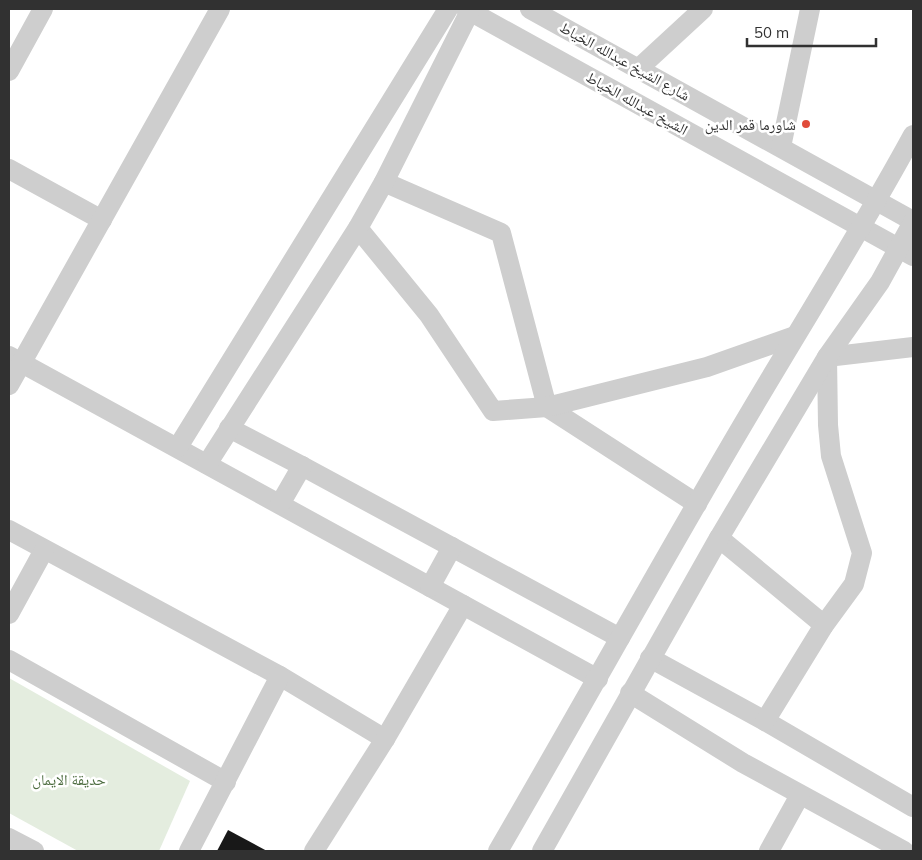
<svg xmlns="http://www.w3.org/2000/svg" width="922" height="860" font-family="Mulish,'Noto Naskh Arabic',sans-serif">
	<rect width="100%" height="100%" fill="#fff"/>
	<polygon fill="#e4eddf" points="9,678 190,781 159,851 78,851 9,813"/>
	<polygon fill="#181818" points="228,830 267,851 217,851"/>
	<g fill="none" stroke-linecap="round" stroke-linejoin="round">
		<g stroke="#cecece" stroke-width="20">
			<polyline points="466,9 913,256"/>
			<polyline points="530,9 913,221"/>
			<polyline points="638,69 703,9"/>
			<polyline points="9,71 43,9"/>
			<polyline points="781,147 810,9"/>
			<polyline points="9,169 102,220"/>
			<polyline points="384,182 501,233 547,407 697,504"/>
			<polyline points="358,228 429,315 493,411 547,407 707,367 795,336"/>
			<polyline points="9,356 598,679"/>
			<polyline points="9,385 220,9"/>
			<polyline points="229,428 302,466 620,638"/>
			<polyline points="178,447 448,9"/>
			<polyline points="207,464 358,228 384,182 470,11"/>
			<polyline points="280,504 302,466"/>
			<polyline points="9,530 280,676 385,739"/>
			<polyline points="719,538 824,625"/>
			<polyline points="430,587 452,547"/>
			<polyline points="9,614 44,550"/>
			<polyline points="650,658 765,721 913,807"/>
			<polyline points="9,660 226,782"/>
			<polyline points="630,693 743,763 904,851"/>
			<polyline points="765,721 824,625 854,584 862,553 831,456 828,425 827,357 913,347"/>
			<polyline points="9,838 34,851"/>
			<polyline points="189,851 280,676"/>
			<polyline points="314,851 385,739 463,605"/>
			<path d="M498,851C577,715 653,578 732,443C792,340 856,240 913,135"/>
			<polyline points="542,851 719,538 827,357 880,282 913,222"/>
			<polyline points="769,851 800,795"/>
		</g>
	</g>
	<circle fill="#e04b3a" stroke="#fff" stroke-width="2" cx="806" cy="124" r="5"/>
	<g text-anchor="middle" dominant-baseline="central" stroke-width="5" stroke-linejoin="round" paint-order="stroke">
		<g font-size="15" fill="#313131" stroke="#fff">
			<text transform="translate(625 61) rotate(29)">شارع الشيخ عبدالله الخياط</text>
			<text transform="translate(637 103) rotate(29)">الشيخ عبدالله الخياط</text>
		</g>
		<g font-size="15" fill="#313131" stroke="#fff" text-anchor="end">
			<text x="796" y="124">شاورما قمر الدين</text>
		</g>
		<g font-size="15" fill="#4c6c3f" stroke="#fff">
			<text x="69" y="779">حديقة الايمان</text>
		</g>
	</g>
	<rect width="922" height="860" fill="none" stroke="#313131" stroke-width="20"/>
	<path d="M747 38v8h129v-8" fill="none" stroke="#313131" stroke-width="2.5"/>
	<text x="754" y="38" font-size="15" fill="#313131" stroke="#ffffff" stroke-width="4" paint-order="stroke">50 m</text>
</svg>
